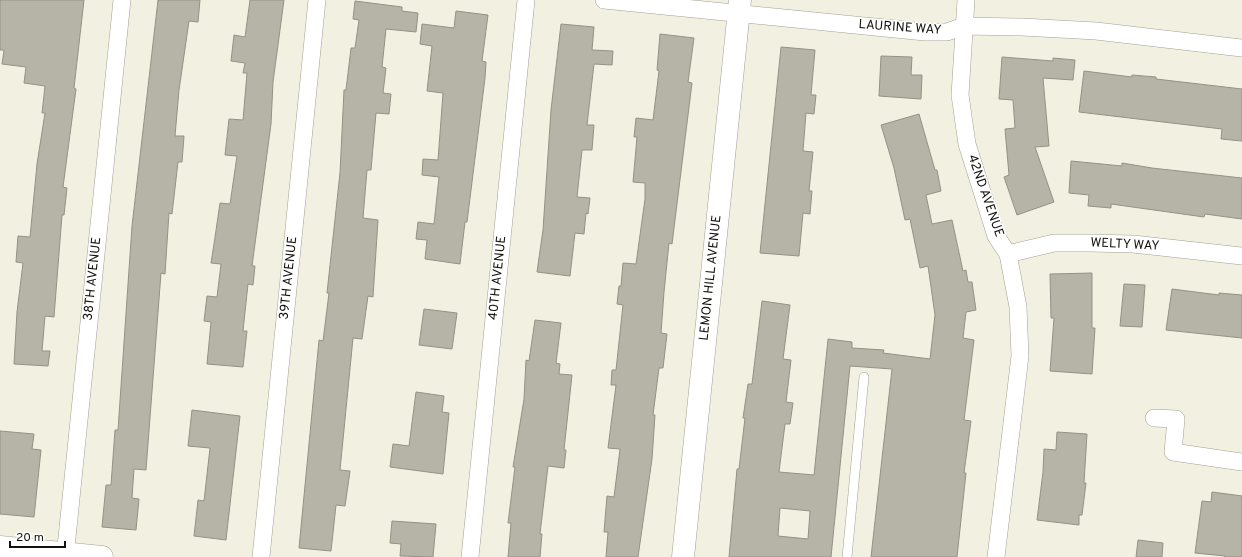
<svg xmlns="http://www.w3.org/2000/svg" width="1242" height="557" font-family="Overpass,sans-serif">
	<rect width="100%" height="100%" fill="#f2f0e1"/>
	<g fill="#b6b4a7" stroke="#949285" fill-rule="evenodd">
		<polygon points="0,0 84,0 74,88 76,89 63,187 67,188 64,215 62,215 54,317 45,316 42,351 50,351 48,366 14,364 17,312 23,263 16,262 18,236 30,237 37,164 45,113 42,113 45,86 24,83 26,67 2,64 4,50 0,50"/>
		<polygon points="158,0 200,0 198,22 189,21 179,90 175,136 184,136 182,162 178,162 172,214 169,213 165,274 161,273 146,470 134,469 132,498 139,499 136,530 102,527 106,485 111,485 115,430 118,430 132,226"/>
		<polygon points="250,0 284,0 273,82 271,124 252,266 255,266 253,285 248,284 243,331 247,331 243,367 207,364 211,322 204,321 207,296 217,297 221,264 211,263 214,244 220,203 230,204 237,156 225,155 229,119 243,120 247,73 243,73 245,63 231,61 234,35 245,37"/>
		<polygon points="355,1 402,7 402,11 418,13 416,32 386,29 382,67 386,68 383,93 391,94 389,114 376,113 371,170 367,170 363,218 378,220 373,297 368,296 362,339 353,338 340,470 350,471 345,506 336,505 331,551 299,548 319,340 323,341 329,293 327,293 340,173 344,90 346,90 351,48 355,48 359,20 353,19"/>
		<polygon points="456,11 488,15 482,61 486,62 485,78 467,222 465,222 460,264 425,259 427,240 416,239 418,222 434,224 439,177 422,175 423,159 438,160 443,93 427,91 432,46 420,44 422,24 454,28"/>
		<polygon points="561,24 594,27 592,50 613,51 612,65 594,64 587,125 594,125 592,150 582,150 577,197 590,198 588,214 586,213 584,234 575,233 570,276 537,272 543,230 551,110"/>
		<polygon points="660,34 694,38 688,82 692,83 672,244 669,243 664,292 661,333 667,334 663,368 659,368 653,415 655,415 652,459 638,557 606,557 608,532 604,532 607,496 614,497 620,449 608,448 616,385 611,385 612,370 616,370 623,305 617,304 619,286 621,286 623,263 636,264 645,199 645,183 633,182 637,137 634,137 636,118 653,120 659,71 657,70"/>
		<polygon points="781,47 815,50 811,95 816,95 814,114 806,113 803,151 813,152 809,191 812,191 810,214 803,213 799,256 760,253"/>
		<polygon points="881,56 912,57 911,75 922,75 921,99 879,96"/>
		<polygon points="1002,57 1053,61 1053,58 1075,60 1073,80 1043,78 1049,146 1035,147 1054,202 1017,215 1004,177 1009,175 1005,129 1015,128 1013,100 999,99"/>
		<polygon points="1084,71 1132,77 1132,75 1156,77 1156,79 1242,89 1242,141 1221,139 1222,129 1079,112"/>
		<path d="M919,114L935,170H937L941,191L926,195L932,224L952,220L963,271L966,270L968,282H972L976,310L966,312L963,338L974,340L964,420L971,421L964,473H966L957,557H871L892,369L850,366L831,557H729L737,469H739L745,418H743L748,384H752L762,301L790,305L783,359L791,360L786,402L793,403L790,424H785L779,472L814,475L828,339L852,342V348L884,350L883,353L930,359L935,315L928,266L920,268L910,219L905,220L894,168L881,125ZM780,508L810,511L808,539L778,536Z"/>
		<polygon points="1071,161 1122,166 1122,163 1152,168 1242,178 1242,219 1205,214 1204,217 1111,204 1111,208 1088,206 1089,195 1069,193"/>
		<polygon points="1092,273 1092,328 1095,328 1092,374 1050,371 1054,318 1051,318 1050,274"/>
		<polygon points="1124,284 1145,285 1142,327 1120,326"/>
		<polygon points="1172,289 1219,295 1219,293 1242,295 1242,338 1166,330"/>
		<polygon points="424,309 457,313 452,349 419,345"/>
		<polygon points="535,320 561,323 556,363 560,364 559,374 572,375 564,450 566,450 564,468 548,466 540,534 542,534 540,557 508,557 511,523 508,523 515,467 513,467 524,399 526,360 529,361"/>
		<polygon points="416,392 444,396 442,412 449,413 443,474 390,467 393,444 409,446"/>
		<polygon points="192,410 240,416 226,540 194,536 198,500 204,501 210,448 188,446"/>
		<polygon points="0,431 34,434 32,449 41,450 34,517 0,514"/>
		<polygon points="1057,432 1087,434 1084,483 1086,483 1082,515 1079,515 1079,525 1037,520 1043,472 1044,449 1056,450"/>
		<polygon points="1212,492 1242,496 1242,557 1224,557 1225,556 1195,553 1202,501 1211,502"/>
		<polygon points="392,521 436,524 433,557 400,556 401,544 390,543"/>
		<polygon points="1138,540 1163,543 1162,557 1136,557"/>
	</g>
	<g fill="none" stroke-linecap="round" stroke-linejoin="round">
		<defs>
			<polyline id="service" points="847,557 864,377"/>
			<g id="minor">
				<polyline points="604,0 925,32 947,32 964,26 1022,27 1096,31 1242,48"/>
				<polyline points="966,0 960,95 967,144 996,236 1008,254 1018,307 1020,356 996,557"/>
				<polyline points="1008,254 1054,243 1089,243 1133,244 1242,256"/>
				<polyline points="1154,418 1176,419 1173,452 1242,462"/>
				<polyline points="65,557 122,0"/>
				<polyline points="261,557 317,0"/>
				<polyline points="470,557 526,0"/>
			</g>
			<g id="tertiary">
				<polyline points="0,547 102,557"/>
				<polyline points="683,557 740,0"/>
			</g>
		</defs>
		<use href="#service" stroke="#a3a194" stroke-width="10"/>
		<use href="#minor" stroke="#a3a194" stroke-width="18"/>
		<use href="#tertiary" stroke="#a3a194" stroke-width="23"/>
		<use href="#service" stroke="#fff" stroke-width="9"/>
		<use href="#minor" stroke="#fff" stroke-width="17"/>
		<use href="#tertiary" stroke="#fff" stroke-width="22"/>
	</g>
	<g text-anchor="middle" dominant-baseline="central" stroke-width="3" stroke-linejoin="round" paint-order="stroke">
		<g font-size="13" fill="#12110c" stroke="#fff">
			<text transform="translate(900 28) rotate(4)">LAURINE WAY</text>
			<text transform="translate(985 196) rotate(71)">42ND AVENUE</text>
			<text transform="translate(1125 245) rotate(3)">WELTY WAY</text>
			<text transform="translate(289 278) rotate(-84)">39TH AVENUE</text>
			<text transform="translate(498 278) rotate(-84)">40TH AVENUE</text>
			<text transform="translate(711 278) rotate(-84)">LEMON HILL AVENUE</text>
			<text transform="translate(93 279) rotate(-84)">38TH AVENUE</text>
		</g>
	</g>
	<path d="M10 541v6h55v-6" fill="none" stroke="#12110c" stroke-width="2"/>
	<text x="16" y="541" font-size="12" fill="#12110c" stroke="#ffffff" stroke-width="3" paint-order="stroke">20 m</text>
</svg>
